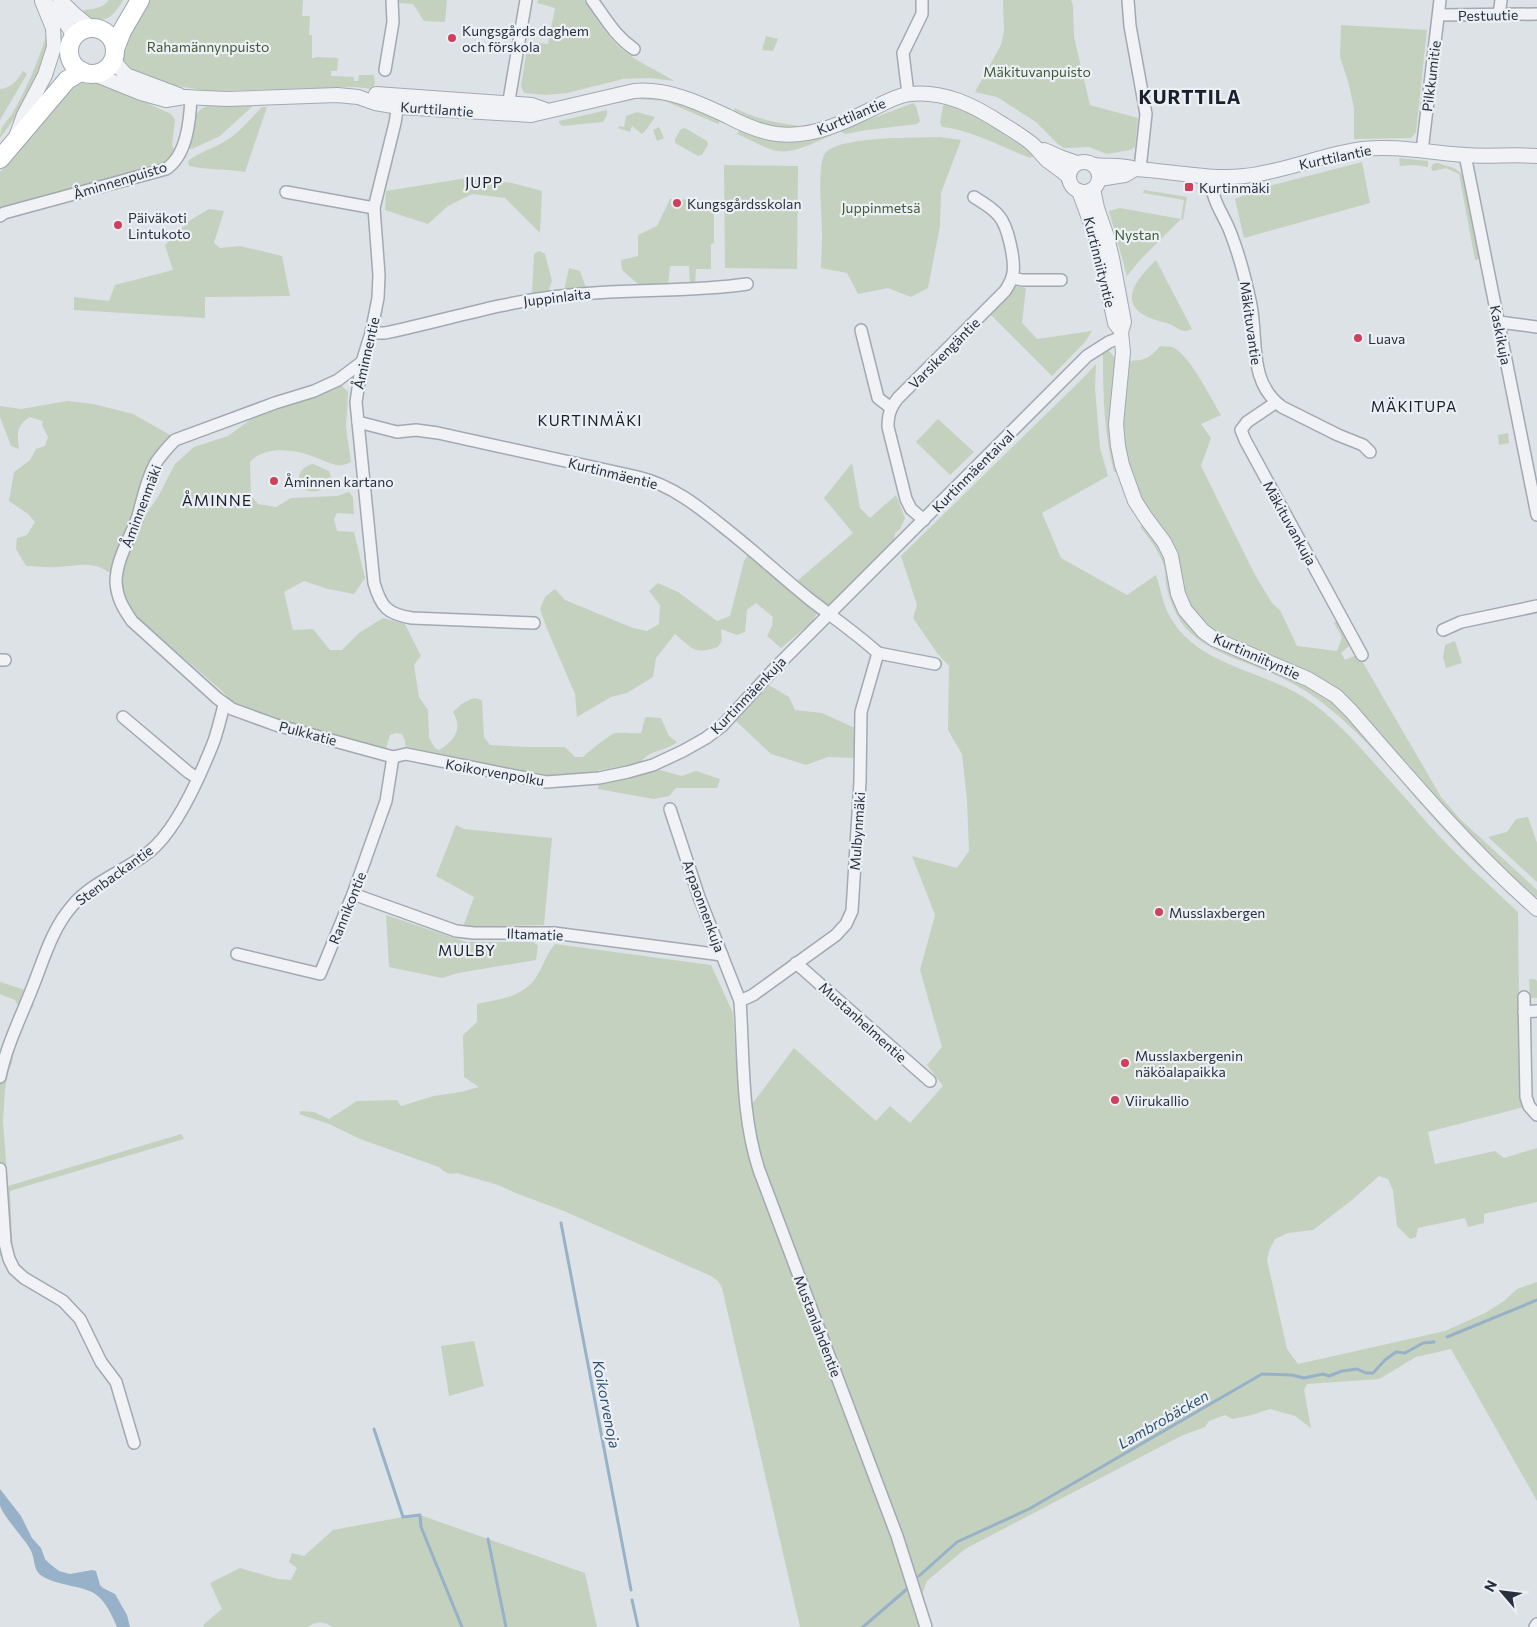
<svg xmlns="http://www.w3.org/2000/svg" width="1537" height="1627" font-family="Commissioner,sans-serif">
	<rect width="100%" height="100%" fill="#dde2e7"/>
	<g fill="#c4d1be">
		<path d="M109,0H123C112,20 101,26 80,14C86,5 97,14 109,0Z"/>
		<polygon points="147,0 303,0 302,16 310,16 309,35 312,35 312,58 315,58 315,57 338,58 337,71 331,71 331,76 354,77 354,81 358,81 359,75 374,75 375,83 372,89 355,87 210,91 163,84 125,69 119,55"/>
		<polygon points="398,0 447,0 445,22 424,21 413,4 398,3"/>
		<path d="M538,0H584C596,17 606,37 623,50C638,63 657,70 674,81L650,78L623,79L567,93L545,95L524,93L521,86L528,42L548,44L555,8L537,3Z"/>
		<polygon points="1003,0 1071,0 1073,6 1074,37 1090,105 1138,118 1135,147 1130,150 1107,154 1089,147 1064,148 1058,144 1036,122 997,97 975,92 1001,45 1004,32"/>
		<polygon points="1341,25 1427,30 1416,132 1411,138 1354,139 1354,108 1348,81 1340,57"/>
		<path d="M47,33L50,38L39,73L16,116L0,138C0,126 6,123 12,114C27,88 38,62 47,33Z"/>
		<polygon points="766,36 778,39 773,51 762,50"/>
		<path d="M23,71L27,74L0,120V89C12,88 17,80 23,71Z"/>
		<polygon points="85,79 92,81 150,101 149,104 171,114 175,120 172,145 175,152 163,165 0,211 0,172 75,83"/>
		<polygon points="658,95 722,118 718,124 665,101 637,99 618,103 617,99"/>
		<path d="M256,103L220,136L192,149L189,148C191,133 191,111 207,106Z"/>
		<polygon points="913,103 916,106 920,121 917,124 867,130 845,134 842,132 842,127 868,120"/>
		<path d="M946,104L968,111L1021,145L1034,156L1030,158C1004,148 969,129 942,127L940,122L943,106Z"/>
		<path d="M262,107H267L245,172C226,169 207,170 189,166L188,161C199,152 215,148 227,140C240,132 251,118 262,107Z"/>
		<path d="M735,108C761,121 779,123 807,127C778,132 759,123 733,113Z"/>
		<polygon points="607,110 607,115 603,122 562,126 559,123 559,121"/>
		<polygon points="637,112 655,117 646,130 642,134 632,126 630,132 618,128 619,126 624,127 626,116"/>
		<polygon points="659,127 664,138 657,141 653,130"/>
		<polygon points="685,128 707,141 708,145 702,155 698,156 675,143 675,139 681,129"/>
		<path d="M741,128L831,132L832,135C815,142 791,156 773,150C760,146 749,139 737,134Z"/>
		<path d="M940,137L961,140L941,193L940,226L928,288L911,297L888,288L858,294L847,273L821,268C821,258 822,248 822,237C823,221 815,160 827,151C846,136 914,138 940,137Z"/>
		<polygon points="1399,158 1428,161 1428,167 1414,165 1400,166"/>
		<polygon points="1362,162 1370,203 1244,238 1235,199 1261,188"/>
		<polygon points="1437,163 1454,168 1463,175 1480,259 1475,260 1459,174 1446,168 1433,171 1431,168 1433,164"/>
		<polygon points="724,165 798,166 797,269 725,268"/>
		<polygon points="467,178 512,183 542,191 540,233 505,198 472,194 448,206 428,224 385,210 386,191"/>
		<polygon points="1144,190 1187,197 1183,220 1181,219 1140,260 1127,276 1109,211 1120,208 1181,219 1184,200 1143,193"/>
		<polygon points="670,199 706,200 706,210 714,211 714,243 711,244 711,269 696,269 695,285 690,284 689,266 670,266 668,285 639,285 622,270 621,260 638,256 638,235 657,226"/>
		<polygon points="209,209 224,211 214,243 220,248 240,246 282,256 290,296 205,297 205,318 74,310 74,297 109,301 115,285 173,270 165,245 189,221"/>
		<polygon points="539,251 545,254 552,281 548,292 532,294 534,254"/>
		<path d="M1156,260L1192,329C1182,334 1178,328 1170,324C1161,321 1152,320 1144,315C1117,299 1142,274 1156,260Z"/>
		<polygon points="569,268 580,271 586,288 564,290"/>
		<polygon points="1014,286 1026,288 1022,323 1037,339 1092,331 1085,342 1052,376 989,313"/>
		<path d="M1160,346C1164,347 1168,346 1172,347C1189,353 1211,399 1221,415L1201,424L1211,438L1201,466L1254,573L1272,603L1280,610L1297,646L1337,651L1342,637L1334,623L1339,619L1350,642L1348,647L1341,653L1345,660L1354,656L1362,661L1441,797L1460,819L1537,890V896L1535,899L1469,835L1335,689L1321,678L1304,670L1215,633L1194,614L1139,498L1126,461L1121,420L1130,361C1146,360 1150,358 1160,346Z"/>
		<path d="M1102,351H1109L1116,359L1118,471L1114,472C1104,433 1103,397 1103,358Z"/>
		<path d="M1096,364L1095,388L1100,448L1108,476L1042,513L1061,558L1127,595L1156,575C1160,586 1162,600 1167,611C1192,665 1260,669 1305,698C1331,715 1353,739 1374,763C1392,783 1411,804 1429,825C1457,856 1488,884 1518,912L1519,997L1524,1107L1428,1132L1435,1164L1495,1151L1504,1158L1537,1148V1202L1484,1214V1223L1468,1227L1465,1218L1418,1228L1416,1237L1410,1239L1397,1226L1393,1191L1388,1179L1379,1176L1352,1200L1313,1230L1288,1233L1275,1239L1269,1251L1267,1260L1287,1349L1298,1364L1445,1331L1485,1313L1504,1301L1517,1289L1537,1282V1501L1451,1349L1416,1357L1379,1379L1307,1384L1304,1390L1311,1428L1295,1416L1270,1409L1252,1415L1232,1419L1225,1415L1209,1421L1205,1427L1181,1436L965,1549L927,1581L922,1595L912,1598L920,1627H800L722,1288L718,1281L711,1276L564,1211L518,1194L498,1185L457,1173C449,1175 445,1173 439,1167L360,1139L329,1124L299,1114L301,1111L314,1112L329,1119L357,1101L397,1100L401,1106L434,1096L461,1092L479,1087L464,1077L463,1035L477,1022V1004C500,999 526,997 538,974C544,964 547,953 555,944L711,965L733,1013L739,1107L750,1106L756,1099L794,1048L876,1121L890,1106L910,1123L943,1086L927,1065L942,1047L920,970L935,915L912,856L957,868L969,851L967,800L962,754L948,730L949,666L937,653L913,618L917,605L901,556L1082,379Z"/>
		<path d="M341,385L348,392L346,428L351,462C337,469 331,463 317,458C298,450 266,444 250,462L251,496L258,504L276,507L291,498L337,496L349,492L353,497L354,514L337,513L334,519L337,531L354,532L365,578L354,594L328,589L304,581L284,592L293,630L313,629L330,650H342L359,633L383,618L405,624L421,656L414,665L419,697L428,710L429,738L435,748L439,750C455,740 463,729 453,712L463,703L474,698L482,700L484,737L490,745L529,747H565L575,757H583C587,753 611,733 616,733C624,732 632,734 641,733L645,718L647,717L661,718L669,736L677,742C663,753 651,748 640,763L550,779L406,750L405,741L402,734L396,733L390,735L385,752L241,711L222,691L136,617L128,604L123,593L122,580L126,561L143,519L159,495L175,464L194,447L228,436L254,417L316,397Z"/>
		<path d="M67,401L93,404L133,414L172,436L158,449L142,480L133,515L112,574C90,560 82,566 58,567C48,568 37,566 26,566L16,549L17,538L27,535L35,522L28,514L9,501L14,472L30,460L36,449L45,446L48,437L42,425L43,421L30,417C16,425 17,435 19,449L11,446L0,417V406L21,409Z"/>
		<polygon points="938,419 974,452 950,475 916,442"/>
		<polygon points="1508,433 1509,443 1499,445 1498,435"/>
		<polygon points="852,463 860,508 870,518 896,495 905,518 900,529 895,533 894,542 829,605 824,605 796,582 853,533 824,498"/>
		<path d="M313,464L329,471L331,477C324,491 315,496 301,487C296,475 301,467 313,464Z"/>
		<path d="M1144,524L1159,544L1166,558L1182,614L1324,692L1527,905L1524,907C1500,885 1475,864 1453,840C1410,795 1374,743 1325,705C1309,692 1292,682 1273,674C1243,660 1207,653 1184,626C1175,614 1169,599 1166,584C1165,578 1166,572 1164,566C1159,551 1150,539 1140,527Z"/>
		<path d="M748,555L818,612L811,623L781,648L767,636L772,626L773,617L756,603L747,610L745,632L737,635L721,629L722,640L718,647C694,655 693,649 675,634L656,658L653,677L627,693L611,697L577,717L575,694L547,629L540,609L545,597L555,589L565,600L633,628L647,631L659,624L660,605L649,591L658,583L678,592L717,621L730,616L744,561Z"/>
		<polygon points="1455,641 1462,663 1446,668 1443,657 1445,645"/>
		<polygon points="767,684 789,697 795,710 822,713 857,729 856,758 828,757 806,765 771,754 735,720"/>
		<polygon points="656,769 682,776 696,771 720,779 717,788 676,788 669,796 654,799 598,789 599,783"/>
		<polygon points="1528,817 1537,843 1537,882 1488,837 1507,832 1516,819"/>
		<polygon points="456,825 464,829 552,838 544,925 463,927 474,897 436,876"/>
		<polygon points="386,915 466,942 534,942 538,946 536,960 458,973 442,978 389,967"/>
		<polygon points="1529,979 1535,979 1537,981 1537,998 1530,998"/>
		<polygon points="0,982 25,990 21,1001 34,1005 28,1014 13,1055 12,1063 9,1070 5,1088 3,1122 8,1186 181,1134 184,1139 10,1191 13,1255 0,1256 0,1053 19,1007 15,1000 0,994"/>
		<polygon points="474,1341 484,1386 449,1396 441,1346"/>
		<path d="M420,1515L585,1573L597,1627H332C324,1621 316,1621 308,1627H204L203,1625L222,1609L210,1583L240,1568L278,1579L291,1580L297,1568L289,1562L292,1553L304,1556L333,1530L403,1517Z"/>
	</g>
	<path fill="#97b2c8" d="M0,1489L21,1516L32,1538L41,1548L45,1559L50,1564L59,1571L70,1574L92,1570L96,1571L100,1585L103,1588L115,1594L127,1615L130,1627H117C113,1618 107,1604 99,1597C87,1585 59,1587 42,1576C32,1569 36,1559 30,1549C24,1538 2,1515 0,1505C0,1500 0,1494 0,1489Z"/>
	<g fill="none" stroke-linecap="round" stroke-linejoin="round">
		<g stroke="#97b2c8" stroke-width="3">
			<polyline points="561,1223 631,1590"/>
			<polyline points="1447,1337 1537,1300"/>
			<polyline points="374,1429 403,1517 420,1515 421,1527 462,1627"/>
			<polyline points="488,1539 506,1627"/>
			<polyline points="919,1576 957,1542 1029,1509 1262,1374 1292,1375 1304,1378 1323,1374 1329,1376 1342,1371 1357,1369 1366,1373 1373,1373 1385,1360 1396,1352 1405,1353 1423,1343 1434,1342"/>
			<polyline points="632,1600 638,1627"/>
			<polyline points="863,1627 907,1589"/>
		</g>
		<defs>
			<g id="minor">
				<path d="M592,0C606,19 614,35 634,49"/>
				<polyline points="1128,0 1130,26 1146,114 1140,169"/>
				<polyline points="1439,15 1537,14"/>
				<polyline points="1499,15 1501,0"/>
				<polyline points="385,70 393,22 392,0"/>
				<polyline points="908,94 903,53 922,14 922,0"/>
				<path d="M399,98L395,123L374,208L379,275L378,298L371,333L362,362L356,402L374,583C381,607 387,614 412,618L534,623"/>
				<polyline points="507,112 526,0"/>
				<polyline points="1422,151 1440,0"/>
				<polyline points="1465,155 1537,515"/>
				<path d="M1210,177C1211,184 1212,192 1215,199C1219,211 1227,222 1231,234C1240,257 1246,281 1251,305C1258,341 1248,382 1282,407L1338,435L1363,445L1370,452"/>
				<polyline points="286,192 374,208"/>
				<path d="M0,216L4,213L166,169C187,155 190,121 191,97"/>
				<polyline points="1012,278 1022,280 1061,280"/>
				<polyline points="1499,322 1537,327"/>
				<polyline points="861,330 878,398 891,408"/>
				<path d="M371,333H385C443,321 501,302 560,296C622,288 685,293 747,284"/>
				<path d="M362,362L338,380L314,391L275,403L175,440C167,448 161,455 155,464C146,481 143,498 138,516C131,537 116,559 116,582C117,598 123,608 132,621L217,698L232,709L276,725L393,757"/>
				<polyline points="1275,403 1247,422 1241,430 1245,440 1362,655"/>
				<path d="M358,422L397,432L416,430L438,433L638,477C672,485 699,507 726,529C754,551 781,576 808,598C831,616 856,633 878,653"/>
				<path d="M924,520L911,509L906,499L888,427C888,415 890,408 898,398L1005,291C1009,285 1012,280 1013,273C1015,260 1008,226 999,216C993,208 982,202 974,197"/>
				<polyline points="1443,630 1461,622 1537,606"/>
				<path d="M878,653L861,712L860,781L852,911L846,924L836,935L753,995L740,1001C744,1058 741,1115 759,1170L897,1536L926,1627"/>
				<polyline points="878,653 935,664"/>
				<polyline points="0,660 5,660"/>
				<polyline points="123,717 188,772 197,778"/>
				<polyline points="393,757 406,754 546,782 599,778 628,772 653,765 683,751 706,738 722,726 775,668 1087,356 1109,342 1122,337"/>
				<polyline points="670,809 699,897 740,1001"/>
				<polyline points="353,894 456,931 474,933 554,933 722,955"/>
				<polyline points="237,954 320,974 353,894 386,801 393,757"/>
				<polyline points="796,963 930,1081"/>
				<polyline points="1524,997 1526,1097 1529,1106 1537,1115"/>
				<polyline points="1524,1012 1537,1011"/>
				<path d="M0,1077C6,1047 20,1019 31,991C43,962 51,930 72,906C92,882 125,871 149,852C177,830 201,774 214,741C218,729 221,717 224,705"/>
				<polyline points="0,1169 5,1243 9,1259 14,1269 24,1278 63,1301 80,1319 101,1362 116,1382 134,1443"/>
				<polyline points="1535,1627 1537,1624"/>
			</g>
			<g id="tertiary">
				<polyline points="60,0 74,14 91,28"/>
				<path d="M46,4C57,14 69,23 73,37"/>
				<polyline points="114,59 118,66 126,75 179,95"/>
				<path d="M94,74L141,93L166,100L184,97L227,99L337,95L358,97L375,103L399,107L531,115L634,91C667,88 697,102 727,116C742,124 760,132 777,134C812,138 843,123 874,108C885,102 897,96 909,94C945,90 975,106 1004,125C1014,131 1024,137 1032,144C1038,149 1042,156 1048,161C1055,166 1062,171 1069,177"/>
				<polyline points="376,94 532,105 546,110"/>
				<polyline points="16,137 24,115 45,75 54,47 53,28 42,1"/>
				<polyline points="1044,150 1060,157 1077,163"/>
				<circle cx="1084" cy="177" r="15"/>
				<path d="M1093,165C1107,167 1121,164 1135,169C1171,171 1208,180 1244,176C1285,172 1323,154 1363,149C1396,145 1431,153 1465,155C1489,157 1513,154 1537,156"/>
				<polyline points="1099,179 1125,175 1135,169"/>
				<path d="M1093,189L1097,208L1107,237L1112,258L1124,322L1121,332L1123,352L1116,424L1118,446L1122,465L1135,501L1146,518L1164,542L1171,556L1178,594L1185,610L1203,631L1214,639L1308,679L1336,696L1351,711C1410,779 1469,849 1537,909"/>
				<polyline points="1079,191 1097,240 1115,323 1118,327"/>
			</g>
			<g id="primary">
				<circle cx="92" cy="51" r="23"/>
				<polyline points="115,49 122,31 140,0"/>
				<polyline points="0,159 67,80 82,71"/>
			</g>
		</defs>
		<use href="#minor" stroke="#a2a9b1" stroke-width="14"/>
		<use href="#tertiary" stroke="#a2a9b1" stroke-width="16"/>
		<use href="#primary" stroke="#9ca7b3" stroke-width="20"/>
		<use href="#minor" stroke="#f0f2f6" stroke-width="11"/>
		<use href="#tertiary" stroke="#f0f2f6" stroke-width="14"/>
		<use href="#primary" stroke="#fff" stroke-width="18"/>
	</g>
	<g fill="#cf3f5e" stroke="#ecf0f5" stroke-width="2">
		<circle cx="452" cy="38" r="5"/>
		<rect x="1184" y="182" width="10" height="10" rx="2.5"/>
		<circle cx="677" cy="203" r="5"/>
		<circle cx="118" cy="225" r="5"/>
		<circle cx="1358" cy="338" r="5"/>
		<circle cx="274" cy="481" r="5"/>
		<circle cx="1159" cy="912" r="5"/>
		<circle cx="1125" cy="1063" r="5"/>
		<circle cx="1115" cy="1100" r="5"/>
	</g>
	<g text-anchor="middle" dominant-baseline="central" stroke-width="4.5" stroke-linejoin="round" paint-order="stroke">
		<g font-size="14" fill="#26303e" stroke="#ecf0f5">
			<text transform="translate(1488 15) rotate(-1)">Pestuutie</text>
			<text transform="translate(1431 76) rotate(-83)">Pilkkumitie</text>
			<text transform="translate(437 109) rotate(4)">Kurttilantie</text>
			<text transform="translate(851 116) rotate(-23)">Kurttilantie</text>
			<text transform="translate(1335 157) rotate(-12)">Kurttilantie</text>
			<text transform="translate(120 180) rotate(-17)">Åminnenpuisto</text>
			<text transform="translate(1100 262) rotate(76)">Kurtinniityntie</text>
			<text transform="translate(557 297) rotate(-7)">Juppinlaita</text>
			<text transform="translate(1251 323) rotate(82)">Mäkituvantie</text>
			<text transform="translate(1501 335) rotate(79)">Kaskikuja</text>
			<text transform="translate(366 353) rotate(-77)">Åminnentie</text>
			<text transform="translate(944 353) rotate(-45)">Varsikengäntie</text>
			<text transform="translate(973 471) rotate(-45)">Kurtinmäentaival</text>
			<text transform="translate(613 473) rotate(14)">Kurtinmäentie</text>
			<text transform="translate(141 506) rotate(-69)">Åminnenmäki</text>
			<text transform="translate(1290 523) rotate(61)">Mäkituvankuja</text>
			<text transform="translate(1257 656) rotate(24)">Kurtinniityntie</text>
			<text transform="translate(748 695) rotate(-46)">Kurtinmäenkuja</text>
			<text transform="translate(308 733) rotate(15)">Pulkkatie</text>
			<text transform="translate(495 772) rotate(10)">Koikorvenpolku</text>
			<text transform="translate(857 831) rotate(-86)">Mulbynmäki</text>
			<text transform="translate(114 875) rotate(-36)">Stenbackantie</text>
			<text transform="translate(704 906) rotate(70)">Arpaonnenkuja</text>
			<text transform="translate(347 908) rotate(-68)">Rannikontie</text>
			<text transform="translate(535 934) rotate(2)">Iltamatie</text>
			<text transform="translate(863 1022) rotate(42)">Mustanhelmentie</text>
			<text transform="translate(818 1326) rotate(69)">Mustanlahdentie</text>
		</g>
		<g font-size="14" fill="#26303e" stroke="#ecf0f5" text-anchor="start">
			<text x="462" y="30">Kungsgårds daghem<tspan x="462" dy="16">och förskola</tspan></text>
			<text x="1199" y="187">Kurtinmäki</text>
			<text x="687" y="203">Kungsgårdsskolan</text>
			<text x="128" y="217">Päiväkoti<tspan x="128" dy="16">Lintukoto</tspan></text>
			<text x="1368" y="338">Luava</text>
			<text x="284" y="481">Åminnen kartano</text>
			<text x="1169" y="912">Musslaxbergen</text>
			<text x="1135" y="1055">Musslaxbergenin<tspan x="1135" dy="16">näköalapaikka</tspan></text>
			<text x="1125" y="1100">Viirukallio</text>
		</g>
		<g font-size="14" fill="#3d5a34" stroke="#ecf0f5">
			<text x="208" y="46">Rahamännynpuisto</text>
			<text x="1037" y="71">Mäkituvanpuisto</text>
			<text x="881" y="207">Juppinmetsä</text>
			<text x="1137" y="234">Nystan</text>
		</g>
		<g font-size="15" letter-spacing="1" fill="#19212e" stroke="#ecf0f5">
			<text x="484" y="182">JUPP</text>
			<text x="1414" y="406">MÄKITUPA</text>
			<text x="590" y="420">KURTINMÄKI</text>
			<text x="467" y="950">MULBY</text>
		</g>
		<g font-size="15" font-style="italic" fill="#305272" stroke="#ecf0f5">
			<text transform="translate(607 1404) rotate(79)">Koikorvenoja</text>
			<text transform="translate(1163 1419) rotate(-30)">Lambrobäcken</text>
		</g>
		<g font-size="16" letter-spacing="1" fill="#19212e" stroke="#ecf0f5">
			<text x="217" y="499">ÅMINNE</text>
		</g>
		<g font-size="19" font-weight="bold" letter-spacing="1" fill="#19212e" stroke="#ecf0f5">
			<text x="1190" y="96">KURTTILA</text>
		</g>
	</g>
	<g transform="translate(1502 1592) rotate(298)" stroke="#ecf0f5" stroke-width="4" paint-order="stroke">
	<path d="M0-4L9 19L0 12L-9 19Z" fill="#26303e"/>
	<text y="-8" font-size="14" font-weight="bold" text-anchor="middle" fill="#26303e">N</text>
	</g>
</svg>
